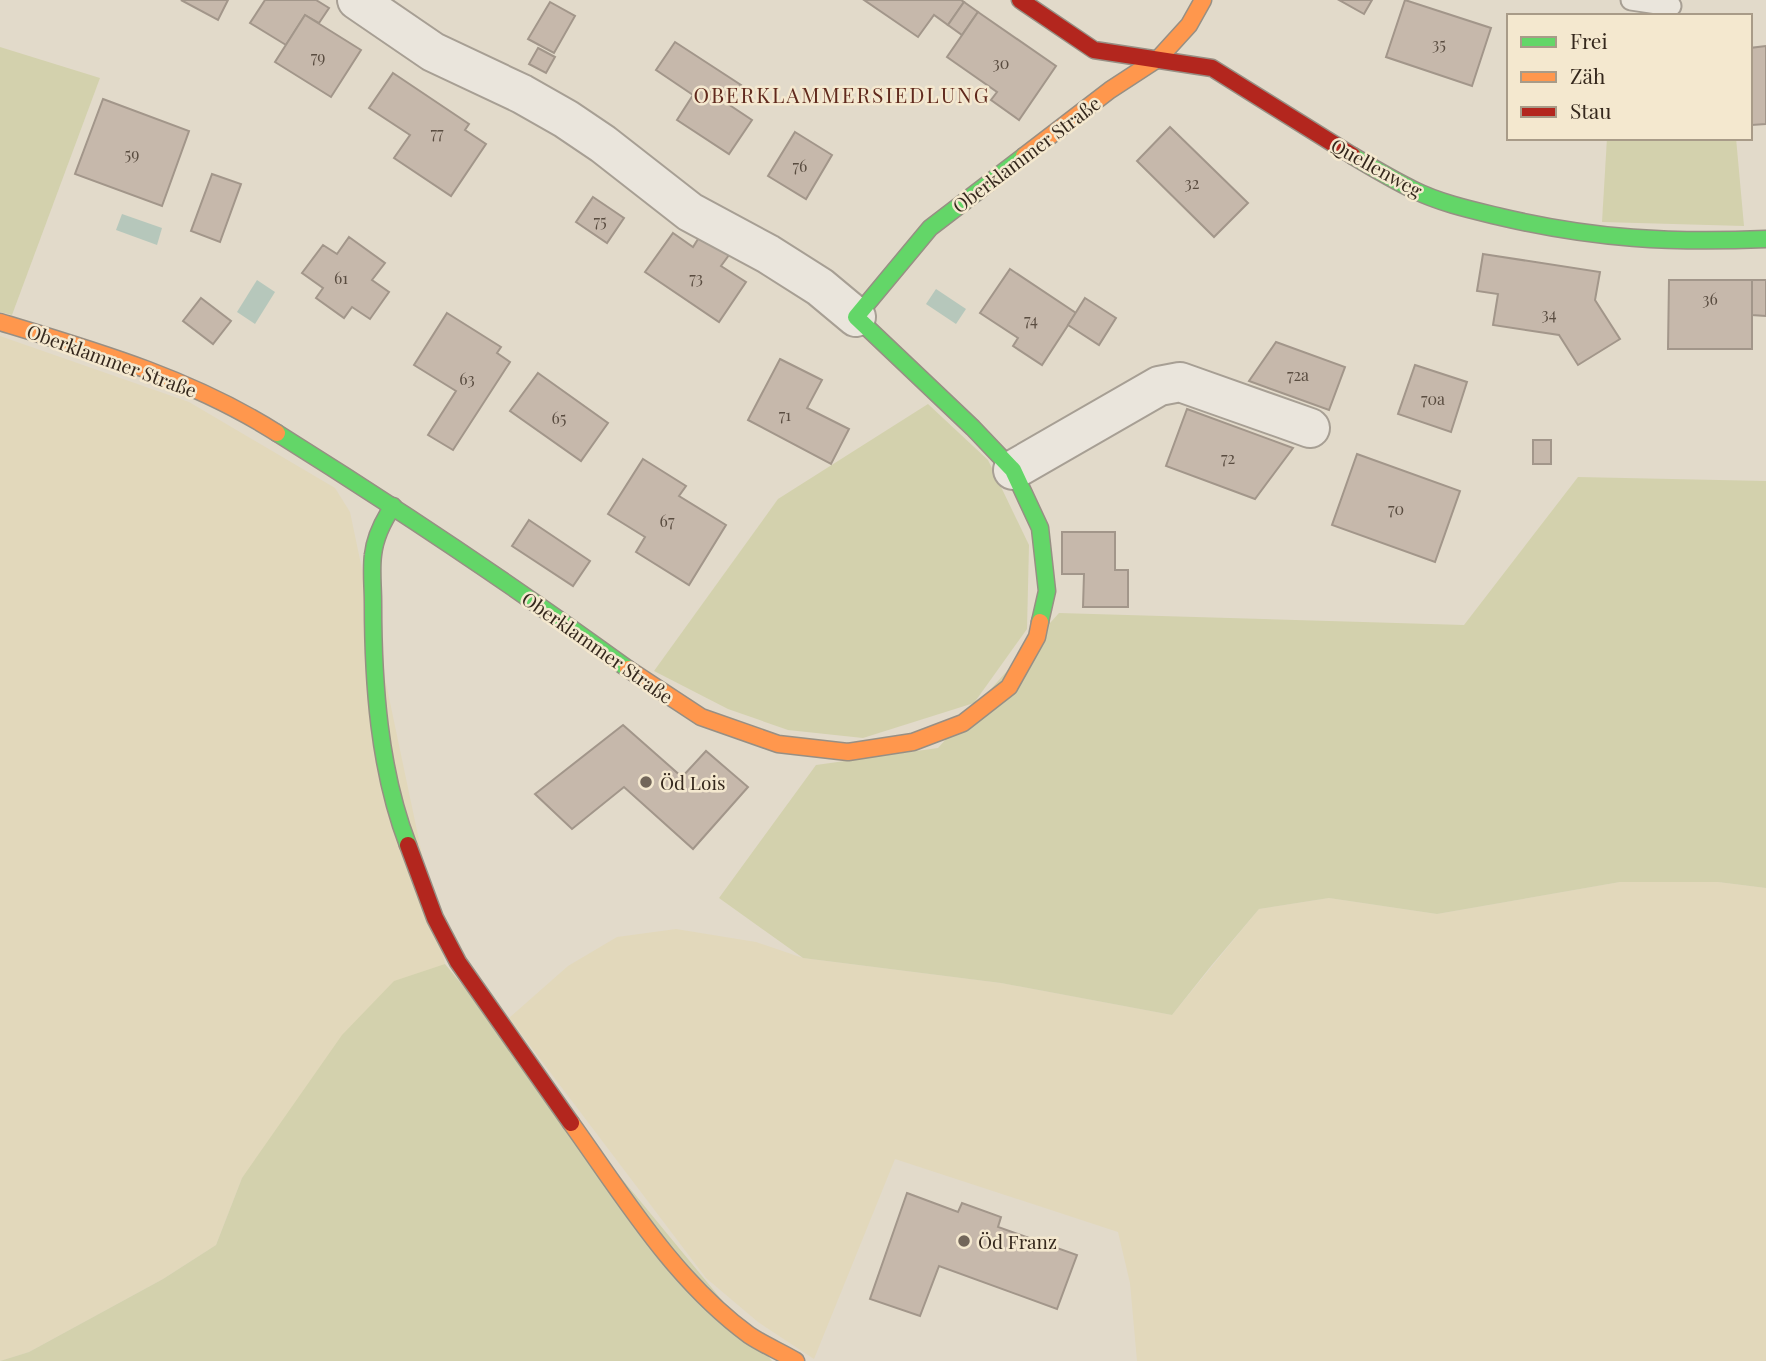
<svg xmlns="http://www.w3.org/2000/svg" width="1766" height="1361" font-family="'Playfair Display',serif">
	<rect width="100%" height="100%" fill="#e2daca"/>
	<g fill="#e2d8bb">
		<polygon points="0,336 189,402 335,488 350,512 445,964 242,1178 216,1245 163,1279 29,1352 0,1361"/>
		<polygon points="1620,882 1718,882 1766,888 1766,1361 1137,1361 1130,1283 1118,1232 895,1159 814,1359 758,1322 706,1278 509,1018 568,966 617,937 676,929 756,942 803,958 1001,983 1172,1015 1259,909 1329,898 1437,914"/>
	</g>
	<g fill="#d3d1ad">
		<polygon points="0,47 100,78 12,315 0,312"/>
		<polygon points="1607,138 1736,138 1744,226 1602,222"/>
		<polygon points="928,404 988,460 1029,545 1027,629 974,703 863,738 788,730 728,709 654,671 778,499"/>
		<polygon points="1578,477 1766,481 1766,888 1718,882 1620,882 1437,914 1329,898 1259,909 1211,966 1172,1015 1001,983 803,958 719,898 816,765 938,748 1059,613 1464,625"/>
		<polygon points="445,964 772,1361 0,1361 29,1352 163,1279 216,1245 242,1178 342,1035 394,981"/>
	</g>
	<g fill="#b6c7bb">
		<polygon points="122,214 162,228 157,245 116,230"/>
		<polygon points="257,280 275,292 255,324 237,312"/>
		<polygon points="936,289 966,309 956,324 926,304"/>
	</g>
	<g fill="#c6b8ab" stroke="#a2968a" stroke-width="2">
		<polygon points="181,0 228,0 218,20"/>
		<polygon points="265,0 316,0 329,8 319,23 305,15 286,45 250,23"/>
		<polygon points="864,0 961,0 964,2 948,25 934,15 918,37"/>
		<polygon points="1339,0 1372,0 1364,14"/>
		<polygon points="1405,0 1491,28 1472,86 1386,57"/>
		<polygon points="550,2 575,16 554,53 528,39"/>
		<polygon points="964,2 978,12 962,35 948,25"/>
		<polygon points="978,12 1056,66 1019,120 991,100 997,92 947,57"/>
		<polygon points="305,15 361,50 331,97 275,62"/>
		<polygon points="675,42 741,85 728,104 752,120 729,154 677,120 693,95 656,70"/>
		<polygon points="1766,46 1766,124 1752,125 1750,48"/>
		<polygon points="538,48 555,57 546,73 529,64"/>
		<polygon points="393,73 469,124 465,130 486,144 451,196 394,158 410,135 369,108"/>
		<polygon points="103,99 189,131 162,206 75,174"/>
		<polygon points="1170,127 1248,203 1214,237 1137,161"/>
		<polygon points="795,132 832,155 806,199 768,176"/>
		<polygon points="212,174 241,184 220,242 191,231"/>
		<polygon points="593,197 624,218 607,243 576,222"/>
		<polygon points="673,233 693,247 700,236 729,255 721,266 746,282 719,322 645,272"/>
		<polygon points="349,237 385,263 372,280 389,292 370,319 352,307 344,318 316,298 323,288 302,273 323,245 337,254"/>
		<polygon points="1483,254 1600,272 1595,300 1620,339 1578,365 1559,335 1493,325 1498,294 1477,291"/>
		<polygon points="1010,269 1076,313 1042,365 1013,346 1018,338 980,313"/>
		<polygon points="1669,280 1752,280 1752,349 1668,349"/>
		<polygon points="1752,280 1766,280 1766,316 1752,315"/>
		<polygon points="201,298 231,321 213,344 183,321"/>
		<polygon points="1085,298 1116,318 1099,345 1068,325"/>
		<polygon points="447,313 501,347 497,353 510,362 453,450 428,435 456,391 414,365"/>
		<polygon points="1276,342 1345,367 1329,410 1249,381"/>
		<polygon points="780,359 822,380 807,408 849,429 831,464 748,420"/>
		<polygon points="1415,365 1467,382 1451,432 1398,414"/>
		<polygon points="538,373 608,423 581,461 510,411"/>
		<polygon points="1187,409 1293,448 1255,499 1166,466"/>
		<rect x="1533" y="440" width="18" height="24"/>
		<polygon points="1357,454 1460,491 1435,562 1332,525"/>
		<polygon points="643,459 686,486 679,496 726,525 689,585 636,552 645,537 608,514"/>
		<polygon points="529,520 590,561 573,586 512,546"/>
		<polygon points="1062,532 1115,532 1115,570 1128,570 1128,607 1083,607 1084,574 1062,574"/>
		<polygon points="623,725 682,777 706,751 748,787 693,849 624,787 572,829 535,794"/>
		<polygon points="907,1193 958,1212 962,1203 1001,1217 998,1227 1077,1255 1057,1309 939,1266 920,1316 870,1299"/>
	</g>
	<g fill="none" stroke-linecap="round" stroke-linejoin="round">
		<defs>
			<polyline id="lane" points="1631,0 1671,6"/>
			<g id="street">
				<polyline points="357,0 433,52 522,94 566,119 603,144 690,212 768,254 820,287 856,317"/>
				<polyline points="1013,470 1159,386 1180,382 1310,428"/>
			</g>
			<g id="fast">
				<polyline points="1024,156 930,228 856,317 973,428 1013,470 1040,528 1047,591 1040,622"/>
				<path d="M1353,156C1373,168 1393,180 1414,190C1440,203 1472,210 1501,217C1594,239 1671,243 1766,239"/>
				<path d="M277,433C397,508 514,586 628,669"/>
				<path d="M393,506C383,521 375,536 373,555C371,570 373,587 373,603C373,683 379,770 408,845"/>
			</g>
			<g id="slow">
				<polyline points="1024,156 1110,90 1159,58 1189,25 1203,0"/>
				<path d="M0,322C96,351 192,379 277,433"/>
				<polyline points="628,669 701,717 778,744 848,752 913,742 963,723 1009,687 1037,637 1040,622"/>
				<path d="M571,1123C624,1197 674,1280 749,1335C764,1345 781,1352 796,1361"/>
			</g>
			<g id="jam">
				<polyline points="1020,0 1094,50 1212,68 1353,156"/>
				<polyline points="408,845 435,918 458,962 571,1123"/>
			</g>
		</defs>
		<use href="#lane" stroke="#a79f94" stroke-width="23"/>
		<use href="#street" stroke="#a79f94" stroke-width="42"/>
		<use href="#fast" stroke="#978f84" stroke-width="19"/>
		<use href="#slow" stroke="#978f84" stroke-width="19"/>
		<use href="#jam" stroke="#978f84" stroke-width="19"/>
		<use href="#lane" stroke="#eae5dc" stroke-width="19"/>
		<use href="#street" stroke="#eae5dc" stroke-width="38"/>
		<use href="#fast" stroke="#63d668" stroke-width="16"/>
		<use href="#slow" stroke="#ff974d" stroke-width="16"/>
		<use href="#jam" stroke="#b3261e" stroke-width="16"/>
	</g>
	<g fill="#72665a" stroke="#f4e8cf" stroke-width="2.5">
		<circle cx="646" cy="782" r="7"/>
		<circle cx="964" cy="1241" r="7"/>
	</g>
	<g text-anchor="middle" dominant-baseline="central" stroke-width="5" stroke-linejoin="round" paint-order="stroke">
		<g font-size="16" fill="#594c40">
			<text x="1439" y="43">35</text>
			<text x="318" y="56">79</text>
			<text x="1001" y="62">30</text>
			<text x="437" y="132">77</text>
			<text x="132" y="153">59</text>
			<text x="800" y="165">76</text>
			<text x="1192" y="182">32</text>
			<text x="600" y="220">75</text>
			<text x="341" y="277">61</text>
			<text x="696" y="277">73</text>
			<text x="1710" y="298">36</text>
			<text x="1549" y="313">34</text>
			<text x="1031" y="319">74</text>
			<text x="1298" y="374">72a</text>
			<text x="467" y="378">63</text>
			<text x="1433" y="398">70a</text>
			<text x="785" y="414">71</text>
			<text x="559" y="417">65</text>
			<text x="1228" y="457">72</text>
			<text x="1396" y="508">70</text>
			<text x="667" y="520">67</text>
		</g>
		<g font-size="19" fill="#35281d" stroke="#f4e8cf">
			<text transform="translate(1026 154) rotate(-37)">Oberklammer Straße</text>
			<text transform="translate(1377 167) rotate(29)">Quellenweg</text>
			<text transform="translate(112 360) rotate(20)">Oberklammer Straße</text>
			<text transform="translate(598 647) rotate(35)">Oberklammer Straße</text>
		</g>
		<g font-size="19" fill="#35281d" stroke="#f4e8cf" text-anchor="start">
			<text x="660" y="782">Öd Lois</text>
			<text x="978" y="1241">Öd Franz</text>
		</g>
		<g font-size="21" letter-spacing="2" fill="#60291d" stroke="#f4e8cf">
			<text x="842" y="94">OBERKLAMMERSIEDLUNG</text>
		</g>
	</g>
	<rect x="1507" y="14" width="245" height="126" fill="#f4e8cf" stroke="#a89b88" stroke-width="2"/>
	<rect x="1521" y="37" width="35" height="10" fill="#63d668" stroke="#a89b88" stroke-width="2"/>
	<text x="1570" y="49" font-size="21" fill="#35281d">Frei</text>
	<rect x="1521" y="72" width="35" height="10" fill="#ff974d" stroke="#a89b88" stroke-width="2"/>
	<text x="1570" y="84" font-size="21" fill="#35281d">Zäh</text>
	<rect x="1521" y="107" width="35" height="10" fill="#b3261e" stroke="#a89b88" stroke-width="2"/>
	<text x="1570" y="119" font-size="21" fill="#35281d">Stau</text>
</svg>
